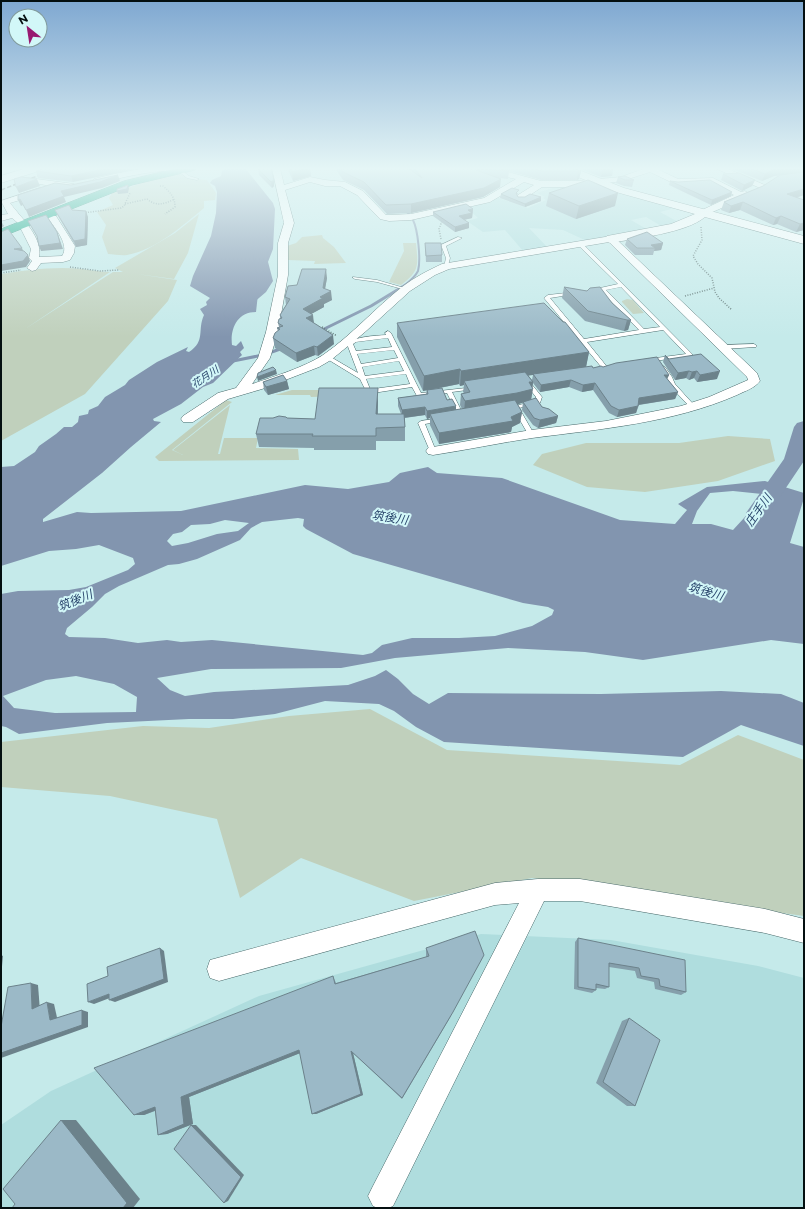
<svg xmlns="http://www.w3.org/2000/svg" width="805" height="1209" font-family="Montserrat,'Noto Sans JP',sans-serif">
	<rect width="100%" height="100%" fill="#c5eaea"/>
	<g fill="#afddde">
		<polygon points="593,184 675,208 660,212 680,223 663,227 646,217 631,220 648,230 589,242 563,230 529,228 548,248 524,252 505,230 483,232 467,221 478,218 465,206 496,197 528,208 546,200 543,198 545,197 537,193 562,185"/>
		<polygon points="481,934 611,940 758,966 804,978 804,1208 1,1208 1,1125 51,1091 259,996"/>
	</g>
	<g fill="#c0d0bc">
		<path d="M179,174L195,179L207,180L216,193L215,200L204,201V208C182,226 156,250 127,255C121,256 114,254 108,254L102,237L106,225L97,212L113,205L109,198L112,193L160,177Z"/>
		<path d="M199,214L188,253L174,279L137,274L177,280L168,301L85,394L1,441V274C27,270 55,266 82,269C92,270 101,272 110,272L25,329L113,272H123L115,268L175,233Z"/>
		<polygon points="322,235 323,238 334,247 346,263 314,264 315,261 288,260 287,246 296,243 302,237"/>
		<path d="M403,243H416C418,265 420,271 401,285L389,282L404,251Z"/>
		<polygon points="627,299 633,300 644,313 633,314 622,302 622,301"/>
		<polygon points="292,390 359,390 374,395 311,397 310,395 275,395"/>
		<polygon points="226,400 232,402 172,450 183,455 173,450 230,405 218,454 220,454 224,438 258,438 256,448 298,449 299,460 159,461 155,457"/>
		<polygon points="728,436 770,439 775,461 718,481 645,492 587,487 533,465 542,454 586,443 679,443"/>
		<polygon points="370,709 447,750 680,765 738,735 804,760 804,916 532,878 414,901 301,858 240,898 217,819 110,796 1,787 1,742 143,726 209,728 289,716"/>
	</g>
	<path fill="#8295af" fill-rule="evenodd" d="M226,168H245L273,203L275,209L273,249L259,285L256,312C237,312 230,329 232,345L236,346L241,341L244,348L240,352L242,355L213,383L203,387L181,404L153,419L154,421L161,422L131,447L102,473L43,519V522L77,512L91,513L181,511L305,485L348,489L389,482L400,473L428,467L437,473L502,478L620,520L675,524L687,510L678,504L707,487L765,481L804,493V498L790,543L804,547V644L771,640L643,660L585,652L508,648L395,658L341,668L211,669L157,678L170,690L185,696L214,692L348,685L375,676L386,670L398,679L413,694L429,704L448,693L601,694L721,691L781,694L804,703V746L741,725L683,757L444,742L416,727L394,711L379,704L325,701L275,714L233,719H189L107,723L19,734L6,727L1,726V594L18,591L69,590L86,587L128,570L135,564L133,558L99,545L76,549L49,551L1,566V467L14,466L35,452L39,446L56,434L64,427H72L78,422L79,416L88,414L89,410L98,406L105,397L125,385L129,380L157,362L188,347L186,351L189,352C206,341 197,330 204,315L200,309L207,305L206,302L210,298L190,286L193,276L211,236L216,213L217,192L215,186L210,183L212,180L221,176L222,171ZM733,491L762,494L756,505L733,530L711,524H692L697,511L710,493ZM298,518L304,519L303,526L306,529L353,554L523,603L548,607L554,610L552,615L532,626L495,636L459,638H412L382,645L372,653L363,655L212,640L181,642L167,640L138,643L105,638L69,637L65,634L67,628L92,607L105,594L119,586L168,565L179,564L197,559L240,540L251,528L262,522ZM225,520L249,523L238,531L217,534L188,543L172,546L167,541L173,534L182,532L191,525L210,524ZM76,676L114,684L137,697L136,712L55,713L14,708L3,696L46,680Z"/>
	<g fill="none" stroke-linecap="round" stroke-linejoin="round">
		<path stroke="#8295af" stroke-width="2" d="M405,210C408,213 411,216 413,220C418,230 421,260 418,271C415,277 410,281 405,285"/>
		<g stroke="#8295af" stroke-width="3">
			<polyline points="320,331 371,306 407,284"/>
			<polyline points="269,353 283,348"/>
			<polyline points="233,361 258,356"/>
		</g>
		<g fill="#8295af" fill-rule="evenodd">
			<path d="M261,235L266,236L268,239L267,258L273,281L266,292L237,317L231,319L225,317L223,314L225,311L255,287C262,272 246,251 256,236Z"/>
			<polygon points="804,421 804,461 765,519 757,521 749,519 746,513 784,459 794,427 797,423"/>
		</g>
		<defs>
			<g id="lane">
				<polygon points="178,169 180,169 189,176 199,179 197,180 187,178 178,171"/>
				<polygon points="458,237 462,238 446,246 450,258 448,266 444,267 446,258 441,245"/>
				<path d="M578,243H582L692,354V356L646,362L645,361L648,359L686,354L663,330L587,342L608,368L603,369L544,298L548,295L575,292V294L550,298L584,339L639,330L601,291L591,292V290L618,284L578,245ZM621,287L660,327L644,329L606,290Z"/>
				<polygon points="353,277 377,280 408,289 406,290 377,282 355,279 353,278"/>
				<path d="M388,331L391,333L421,393L475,387V389L452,392L464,416L463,417H459L447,393L419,397L417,396L412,387L373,393L366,391L360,379L324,357L329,356L358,373L347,344C356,336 374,336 386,335L385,333ZM388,338L392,347L356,351L353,344L356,342ZM394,350L398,358L361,364L357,354ZM399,361L404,371L365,376L362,367ZM406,374L410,384L373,389H370L366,379Z"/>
				<polygon points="754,344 757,346 756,347 723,349 720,347 723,345"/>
				<polygon points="663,366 665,367 672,377 675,384 694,405 694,407 690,407 670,386 660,368"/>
				<polygon points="527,380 529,381 542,397 540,403 519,408 534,434 531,436 528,434 514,410 509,411 506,409 507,408 535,401 536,397 524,382"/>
				<polygon points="440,418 442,419 442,421 425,424 436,451 433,453 430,451 418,423 421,421"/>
			</g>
			<g id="street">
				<path d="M146,168H181L183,170C178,174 169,171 162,171C140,173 119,178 97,184L93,181L94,179L114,174Z"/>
				<path d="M272,168H280L284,185L310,177L325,180L345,182L363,191L386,215H389L411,214L484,198L516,179L474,170L473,168H490L508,172L541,181H577L621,177L646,168H655L678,179L713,178L741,192L745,191L749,194L745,198L703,216L700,215L699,213L700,211L734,195L709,183L677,185L650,172L622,181L577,187H542L524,199H518L517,197L518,195L534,185L524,182L490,202L411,220L389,221L380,219L357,195L340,186H325L310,182L285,190L294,223L288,243V275L278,332L270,358L252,384C273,377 305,367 323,355C352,335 375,308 402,287C415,277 429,270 442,264L611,236L614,237L757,373L760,381C755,388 745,391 737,395C673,423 601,429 532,438C499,443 466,450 433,455L428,454L426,451L428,448L433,447L531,430L606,421L681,406L709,397L748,380L747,377L609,242L449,269L435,275L410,291L365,332L331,360L319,367L262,389L228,399L193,422H183L181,419L183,416L218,393L236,388L258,358L266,332L278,275V243L284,223Z"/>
				<polygon points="715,168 726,168 767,186 763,189 760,188"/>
				<polygon points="14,176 74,184 78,187 74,190 17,180 14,180 13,178"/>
				<path d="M40,188L43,189L44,191L43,193L10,203C21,218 43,237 39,257L62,256C70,245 55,228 48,218L50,216H56L75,246L74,253L70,260L63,262L41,263L36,270L32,271L27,268L32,261L29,258L31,249L18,223L12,218L1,221V215L8,214L1,201Z"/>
				<path d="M538,879H580L765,909L804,919V943L765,933L580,901H544L393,1206C387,1209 379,1209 373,1206L368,1196L373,1186L519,903L495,905L219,981L210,978L207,969L210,960L495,883Z"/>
			</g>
			<g id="secondary">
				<polygon points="27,168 43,168 42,170 1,183 1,176"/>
				<path d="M559,168H574L624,188L804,236V244L705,217C686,233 637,238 611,243L607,242L605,239L607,236L671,224L695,214L616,192L560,170Z"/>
			</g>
			<polygon id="highway" points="178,168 196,168 195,170 132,185 1,237 1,229 124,181"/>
		</defs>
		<use href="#lane" stroke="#48696a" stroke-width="1"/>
		<use href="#street" stroke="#48696a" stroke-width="1"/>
		<use href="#secondary" stroke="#48696a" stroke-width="1"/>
		<use href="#highway" stroke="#016d56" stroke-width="1"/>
		<g stroke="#627a7a" stroke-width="1.5" stroke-dasharray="1 1.5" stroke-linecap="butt">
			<path d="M160,186H163C170,192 175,197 175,207L165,214"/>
			<path d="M125,204L147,199C157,207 164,204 175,199"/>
			<polyline points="83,213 121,208 124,206 130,193"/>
			<polyline points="701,227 702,240 693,256 698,264 712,278 715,292 719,298 732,310"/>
			<polyline points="441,239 439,229 442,221"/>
			<polyline points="70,267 100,271 119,270"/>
			<polyline points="1,273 21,270"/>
			<polyline points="685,296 714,288"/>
			<polyline points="322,327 337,336"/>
		</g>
		<use href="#lane" fill="#fff" fill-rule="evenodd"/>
		<use href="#street" fill="#fff" fill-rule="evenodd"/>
		<use href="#secondary" fill="#fff" fill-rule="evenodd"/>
		<use href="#highway" fill="#00a07b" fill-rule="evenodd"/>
		<polyline stroke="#192728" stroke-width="1.5" stroke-dasharray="4.5 2" stroke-linecap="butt" points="1,190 58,168"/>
	</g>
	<g fill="#859fab" fill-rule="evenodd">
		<polygon points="75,168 73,182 38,178 36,171"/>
		<polygon points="262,168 274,186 272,188 259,175 258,169"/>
		<polygon points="287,168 310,168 311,176 293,181"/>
		<polygon points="335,168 408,168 409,169 408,168 573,168 581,171 579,179 577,180 541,180 509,171 508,179 500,178 500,187 483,197 411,213 387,214 364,190 343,180"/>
		<polygon points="578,168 613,168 612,176 601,177"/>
		<polygon points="730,168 804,168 804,195 796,198 804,230 796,232 777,224 773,225 740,210 729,213 721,210 724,202 763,186 786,174 774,176 762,181"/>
		<polygon points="723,174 755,180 752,186 742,191 721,180"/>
		<polygon points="618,177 634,180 632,187 624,186 616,183"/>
		<polygon points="670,181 731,196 711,205 669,185"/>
		<polygon points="518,193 517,195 518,197 541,197 541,201 525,207 500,198 501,194"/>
		<polygon points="549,193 615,206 576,219 546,206"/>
		<polygon points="473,209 472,218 464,220 469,223 469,228 455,232 433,216 433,212"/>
		<polygon points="55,210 72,210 88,217 87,245 76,247 58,216"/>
		<polygon points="627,239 663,243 661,250 654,251 653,255 635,255 625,245"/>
		<polygon points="425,243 442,255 442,262 426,262"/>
		<polygon points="327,278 325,289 332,300 324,304 324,307 311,314 314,323 334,344 318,356 315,355 297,362 275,348 273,338 278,331 277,328 279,327 278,323 280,319 280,315 286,305 285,297 297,285"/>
		<polygon points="564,287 587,291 612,303 631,320 628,330 624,331 585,321 562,298"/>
		<path d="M397,323L589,352L586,367L593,368L603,367L669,375L667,379L678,392L675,399L639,405L636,413L617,417L609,413L593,390L582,392L569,387L540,392L533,383L531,400L542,407L558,416L556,423L538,428L533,425L522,410L523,402L517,404L522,412L520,423L512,427L511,432L439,444L430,425V418L427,419L425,415L405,418V441H376V450H314V448L259,447L256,434L287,418L315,419L378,401V414H401L398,406V398L426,394L427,390L423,391L397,337ZM528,375H533L532,380ZM459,384L460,386L464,385L463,392L464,393L461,394L460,405L462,409L456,410L447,400L435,389Z"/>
		<polygon points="665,355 669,359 717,379 697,382 694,378 689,380 686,378 675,380 663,362"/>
		<polygon points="287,381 289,389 268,395 264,390 263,382"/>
		<polygon points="578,938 686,992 681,995 655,989 654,982 637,978 635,971 609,967 609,987 605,989 596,988 596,990 592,993 574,989 575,942"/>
		<polygon points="426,948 451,1016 402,1099 353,1053 363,1095 316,1114 312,1114 300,1053 189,1097 193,1124 167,1134 158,1135 155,1111 144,1115 134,1115 333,976 336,983 426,957"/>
		<polygon points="629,1018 635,1106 627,1106 596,1083 622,1021"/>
	</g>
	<g fill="#6c828b">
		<polygon points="110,168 141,168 73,182 71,176"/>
		<polygon points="308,168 310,168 311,176 293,181 292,172"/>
		<polygon points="613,168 612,176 601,177 603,169"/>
		<polygon points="777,168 804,168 804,172 774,176 762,181 765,174"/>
		<polygon points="578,171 581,171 579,179 577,180"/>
		<polygon points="118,175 120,181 102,188 64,197 66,202 29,217 26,210 61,191"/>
		<polygon points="37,179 40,186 19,193 16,187"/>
		<polygon points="501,179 500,187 483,197 411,213 411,204"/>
		<polygon points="274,180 274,186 272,188 271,182"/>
		<polygon points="755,180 752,186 742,191 744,185"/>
		<polygon points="128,185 129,188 128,193 118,194 117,191"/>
		<polygon points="804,189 804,195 783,201 787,194"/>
		<polygon points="732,192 731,196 711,205 712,200"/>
		<polygon points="618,193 615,206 576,219 579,206"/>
		<polygon points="541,197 541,201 525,207 525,204"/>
		<polygon points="20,199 23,205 21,206 18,200"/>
		<polygon points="743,202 740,210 729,213 731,206"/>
		<polygon points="473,209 472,218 458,221 459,216 468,210"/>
		<polygon points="86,211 88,217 87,245 76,247 74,241"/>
		<polygon points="781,216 777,224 773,225 776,218"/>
		<polygon points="1,221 4,226 1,228"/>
		<polygon points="469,223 469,228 455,232 455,227"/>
		<polygon points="804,223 804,230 796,232 800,224"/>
		<polygon points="57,232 63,249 41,251 39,246"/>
		<polygon points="663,243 661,250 654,251 655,248 651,245"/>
		<polygon points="22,248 24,253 14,249"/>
		<polygon points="28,255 30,261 26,267 1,271 1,265"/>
		<polygon points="326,269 327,278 324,294 331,291 332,300 324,304 324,307 304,318 303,309 320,297 323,288"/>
		<polygon points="313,315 314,324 306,318"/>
		<polygon points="627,320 631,320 628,330 624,331"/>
		<polygon points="333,335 334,344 318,356 317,347"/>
		<polygon points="314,346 315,355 297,362 296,353"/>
		<polygon points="589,352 586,367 466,385 464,381 464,385 460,386 461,371"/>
		<polygon points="460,369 459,384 423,391 424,376"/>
		<polygon points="276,370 277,374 258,381 257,377"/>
		<polygon points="689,371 686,378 675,380 678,373"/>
		<polygon points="697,371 694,378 689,380 692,372"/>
		<polygon points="720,371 717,379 697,382 700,375"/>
		<polygon points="664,375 669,375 666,381"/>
		<polygon points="571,380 569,387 540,392 541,385"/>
		<polygon points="287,381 289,389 268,395 266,387"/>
		<polygon points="529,382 533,382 532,390 533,389 531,400 516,405 464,412 465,401"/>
		<polygon points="595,383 593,390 582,392 583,385"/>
		<polygon points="378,388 378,401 377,428 376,414"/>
		<polygon points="678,392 675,399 637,405 639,398"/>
		<polygon points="456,406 456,414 430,414 430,418 427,419 427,411"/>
		<polygon points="638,406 636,413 617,417 619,410"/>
		<polygon points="425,407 425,415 402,418 402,410"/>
		<polygon points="522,412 520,423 512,427 511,432 439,444 439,433 511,417"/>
		<polygon points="558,416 556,423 538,428 540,420"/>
		<polygon points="160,948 164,951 168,982 115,1002 109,1000"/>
		<polygon points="1,955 3,956 1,977"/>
		<polygon points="31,983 38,985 40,1011 32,1009"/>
		<polygon points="109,994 115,996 94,1004 88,1002"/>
		<polygon points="47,1002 54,1004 58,1022 50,1020"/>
		<polygon points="82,1010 88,1012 88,1027 1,1058 1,1053"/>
		<polygon points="299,1050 303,1052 189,1097 193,1124 167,1134 158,1135 181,1097"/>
		<polygon points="351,1051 353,1053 363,1095 316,1114 312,1114"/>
		<polygon points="155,1107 164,1107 144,1115 134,1115"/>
		<polygon points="61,1120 76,1120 140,1199 133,1208 123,1208"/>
		<polygon points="191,1125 196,1125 244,1175 228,1201 224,1203"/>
	</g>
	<g fill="#9bb9c7" stroke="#6c828b">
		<polygon points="45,168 110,168 71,176 36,171"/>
		<polygon points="262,168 271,168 274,180 271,182 258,169"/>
		<polygon points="290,168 308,168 292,172"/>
		<polygon points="340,168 408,168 422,178 414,168 497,168 509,171 477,169 476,170 501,179 484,188 411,204 386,205 364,182 343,172"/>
		<polygon points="529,168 573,168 581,171 542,171"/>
		<polygon points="600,168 613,168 603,169"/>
		<polygon points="750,168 777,168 765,174"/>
		<polygon points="804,172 804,189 787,194 804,200 804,223 800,224 781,216 776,218 743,202 731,206 724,202 763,186 780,175"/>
		<polygon points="739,173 755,180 744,185 723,174"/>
		<polygon points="118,175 100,182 61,191 64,196 26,210 20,199 18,200 18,195 55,183 71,185"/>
		<polygon points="625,176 634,180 625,180 618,177"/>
		<polygon points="21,177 37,179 16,187 14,179"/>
		<polygon points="588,180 618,193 579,206 549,193"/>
		<polygon points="710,180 732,192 712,200 670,181 678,182"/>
		<polygon points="128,185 127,189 117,191 117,189"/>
		<polygon points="512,188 519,190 516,193 518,197 525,197 530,194 541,197 525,204 501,194"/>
		<polygon points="466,204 473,209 468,210 472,213 459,216 469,223 455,227 433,212"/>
		<polygon points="69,205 72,210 86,211 85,239 74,241 55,210"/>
		<polygon points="46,215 57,232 60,243 39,246 37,236 28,221"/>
		<polygon points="8,229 22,248 14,249 24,251 28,255 23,261 1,265 1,232"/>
		<polygon points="647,232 663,243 651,245 655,248 637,248 627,239"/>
		<polygon points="425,243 441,243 442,255 426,256"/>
		<polygon points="302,269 326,269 323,288 331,291 320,297 323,298 303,309 313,315 306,318 333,335 317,347 314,346 296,353 273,338 275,333 280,329 277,328 283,326 278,323 279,319 282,318 280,315 290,299 285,297 288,286 297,285"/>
		<polygon points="564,287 587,291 590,288 600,287 612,303 631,320 627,320 588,311"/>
		<polygon points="544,303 563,322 565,322 589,352 461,371 460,369 424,376 397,323"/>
		<polygon points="701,354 720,371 700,375 697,371 692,372 689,371 678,373 665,355 669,359"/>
		<polygon points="657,357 669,375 664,375 678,392 639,398 638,406 619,410 611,406 595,383 583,385 571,380 541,385 533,374 592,366 593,368 601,366 603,367 616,363"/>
		<polygon points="273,367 276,370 257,377 258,373"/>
		<polygon points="525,372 533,382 529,382 533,389 517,393 465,401 461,394 470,392 464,381"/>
		<polygon points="283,375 287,381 266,387 263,382"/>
		<polygon points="319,388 378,388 376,414 404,414 405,427 376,428 376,436 312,436 313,434 256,434 260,418 273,418 279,416 286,417 287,418 315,419"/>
		<polygon points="442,388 447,400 452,399 456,406 427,411 425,407 402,410 398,398 428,394 427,390"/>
		<polygon points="536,398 542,407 549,409 558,416 540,420 534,418 523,402"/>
		<polygon points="515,400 522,412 511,417 513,421 439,433 430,414"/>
		<polygon points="475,931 484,955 453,1012 402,1098 351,1051 361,1094 312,1114 299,1050 181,1097 184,1124 158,1135 155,1107 134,1115 94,1068 333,976 335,984 429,956 426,948"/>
		<polygon points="578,938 685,960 686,992 660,986 659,979 641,976 639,968 609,963 609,987 596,984 596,990 578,987"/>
		<polygon points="160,948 164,979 109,1000 109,994 88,1002 87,984 108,976 107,967"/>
		<polygon points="31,983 32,1009 47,1002 50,1020 82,1010 82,1025 1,1053 1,1027 8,987"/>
		<polygon points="629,1018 660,1040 635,1106 603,1082"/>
		<polygon points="61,1120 127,1203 123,1208 12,1208 15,1204 3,1189"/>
		<polygon points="191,1125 241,1177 224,1203 174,1149"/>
	</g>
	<linearGradient id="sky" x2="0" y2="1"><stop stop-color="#7fa8d1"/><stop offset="0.5" stop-color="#e5f6f6"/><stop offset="1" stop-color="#e5f6f6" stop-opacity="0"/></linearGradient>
	<rect width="805" height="337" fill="url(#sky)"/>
	<g text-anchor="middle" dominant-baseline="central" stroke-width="4" stroke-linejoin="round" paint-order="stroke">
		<g font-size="10" font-style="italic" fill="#28446b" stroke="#d2f7f8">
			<text transform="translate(205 377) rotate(-34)">花月川</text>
		</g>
		<g font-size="12" font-style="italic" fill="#28446b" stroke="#d2f7f8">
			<text transform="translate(758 510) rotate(-55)">庄手川</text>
			<text transform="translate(390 517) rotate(9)">筑後川</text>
			<text transform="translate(706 591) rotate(16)">筑後川</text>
			<text transform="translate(75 600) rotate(-22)">筑後川</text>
		</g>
	</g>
	<rect width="805" height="1209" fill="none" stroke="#040f10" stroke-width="4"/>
	<g transform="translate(28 28) rotate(330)"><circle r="19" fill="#d2f7f8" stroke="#809a9b"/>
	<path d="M0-3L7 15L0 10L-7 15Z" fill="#981971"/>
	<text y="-6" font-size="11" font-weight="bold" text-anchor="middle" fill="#040f10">N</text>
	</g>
</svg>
